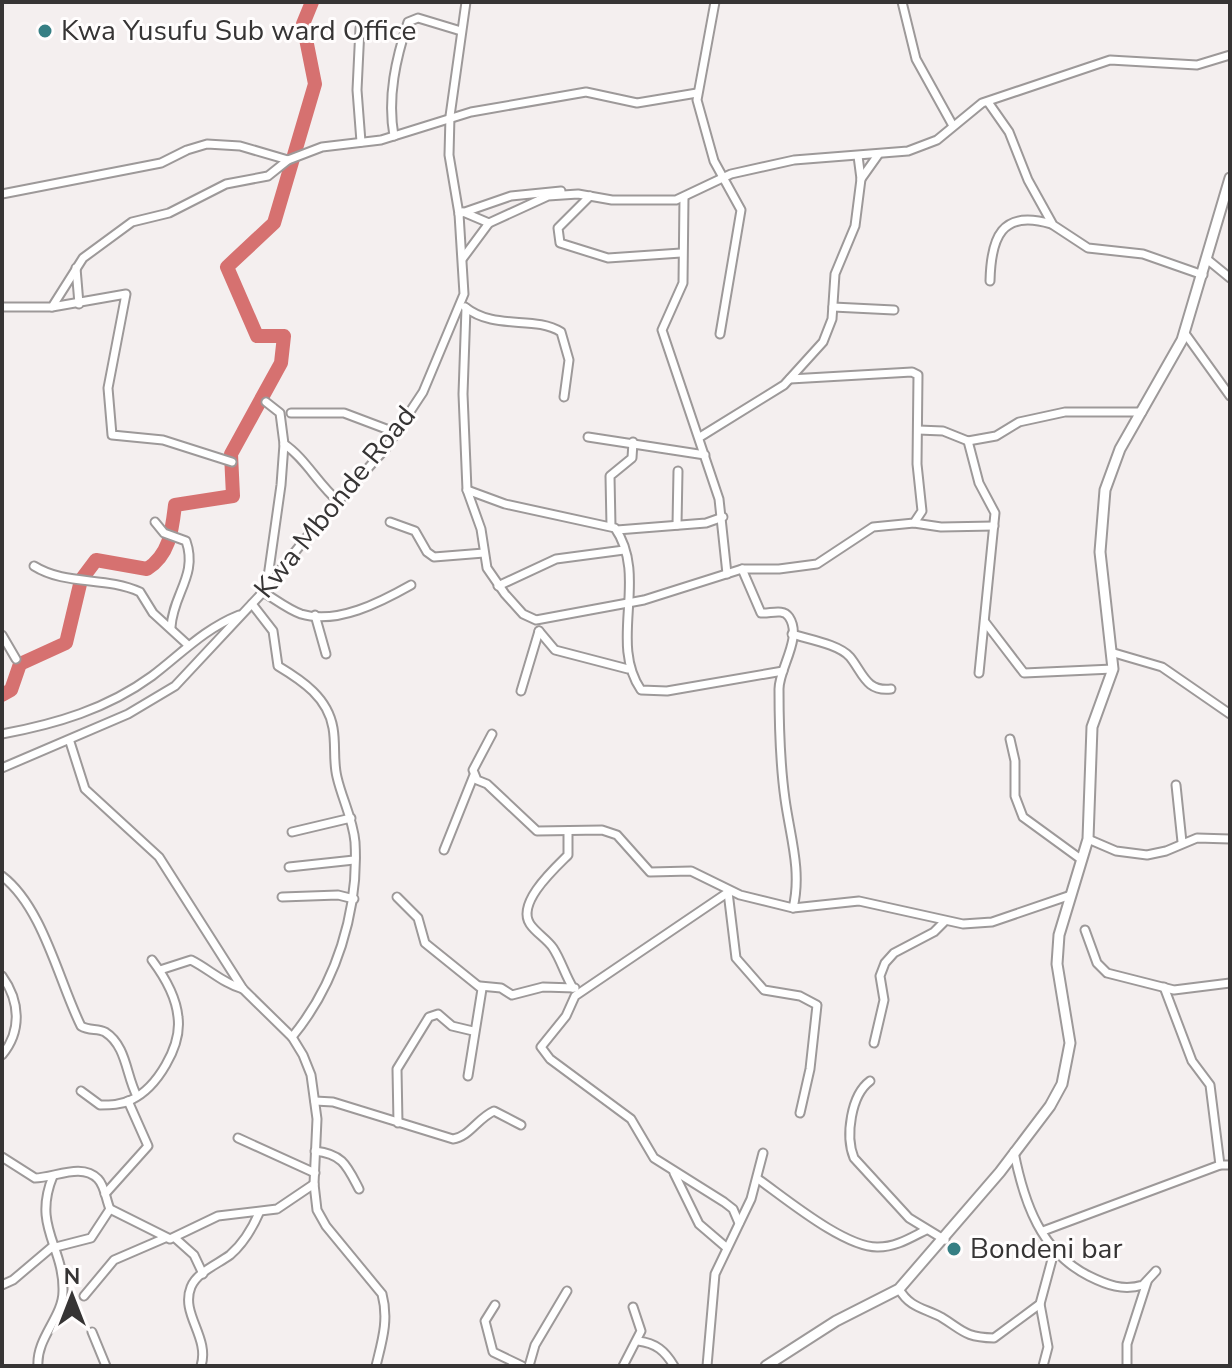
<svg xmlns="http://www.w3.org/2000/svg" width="1232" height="1368" font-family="'Nunito Sans',sans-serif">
	<rect width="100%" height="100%" fill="#f4efef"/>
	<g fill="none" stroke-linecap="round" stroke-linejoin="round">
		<path stroke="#d67170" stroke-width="14" d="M2,695L11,690L20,664L66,643L81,580L96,560L147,569C170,554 172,530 175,505L233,496L231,454L281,363L284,336H257L227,267L274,223L315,84L303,24L312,2"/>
		<defs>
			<g id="minor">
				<polyline points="715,2 697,100 714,161 741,210 720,334"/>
				<polyline points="902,2 916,59 952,124"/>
				<polyline points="360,28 357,90 361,142"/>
				<polyline points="988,102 1009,132 1028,180 1053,225 1088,248 1143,254 1203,275"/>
				<path d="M394,136C387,97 396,58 408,22L418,18L461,31"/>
				<polyline points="861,179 878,155"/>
				<polyline points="2,194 161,163 187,150 207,144 240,146 288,160 322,147 381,140 471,112 586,92 637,103 697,93"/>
				<polyline points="590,196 558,228 560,243 608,258 681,253"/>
				<polyline points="684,197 683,283 662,330 719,499 727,574"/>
				<polyline points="463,212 489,223"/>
				<polyline points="459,214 511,196 561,191"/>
				<polyline points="463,258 489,223 548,196 578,194 612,200 676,200 731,174 794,160 908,151 937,140 982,103 1110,60 1197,65 1230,55"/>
				<polyline points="1208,260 1230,278"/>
				<polyline points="76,268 79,304"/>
				<path d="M990,281C991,238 1001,209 1051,224"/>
				<polyline points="2,307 52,307 83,258 132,222 169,213 226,184 268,176 288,160"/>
				<polyline points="52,307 126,294 108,388 112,435 163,440 232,462"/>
				<path d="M465,307C495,331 534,315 561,332L569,360L564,397"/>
				<polyline points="833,307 894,310"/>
				<polyline points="466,308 463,394 467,490 481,529 487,568 505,594 523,614 536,620 644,600 742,569 779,569 817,564 873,527 914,523 922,511 917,464 918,375 912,372 790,379"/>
				<polyline points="1184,332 1230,396"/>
				<polyline points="266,402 280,413 284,444 281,485 267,584"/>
				<polyline points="291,413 344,413 397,433"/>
				<polyline points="918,430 943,431 968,441 996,436 1019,422 1065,412 1142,412"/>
				<polyline points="588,437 705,455"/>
				<polyline points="700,437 784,385 823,342 832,319 835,274 855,226 861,179 858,156"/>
				<polyline points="968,441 979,483 995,513 979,673"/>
				<path d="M284,444C305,458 318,484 338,501"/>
				<path d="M467,490L505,504L615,528C649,577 608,642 641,690L667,691L783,671"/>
				<path d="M155,522L164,533L186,541C198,575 173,594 171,627"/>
				<polyline points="390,522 415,531 427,552 434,557 484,553"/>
				<polyline points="914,523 941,527 994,526"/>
				<polyline points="677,525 678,471"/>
				<polyline points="611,526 610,476 632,458 633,442"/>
				<polyline points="617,530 706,523 723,517"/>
				<path d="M34,566C66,586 105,576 140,592L153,613L188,645"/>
				<path d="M742,569L761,613C770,614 783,608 789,617C803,638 779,668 779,689C779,725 780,763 785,799C790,836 802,871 793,908"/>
				<polyline points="498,586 556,559 624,550"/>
				<path d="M263,592C275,599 287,609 301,614C337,625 381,602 411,585"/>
				<path d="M252,604L273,631L278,666C303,681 328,698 333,728C336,745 333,761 337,777C342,799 353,819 355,842C359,911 336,984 292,1037"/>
				<polyline points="315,615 326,654"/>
				<polyline points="985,622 1024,673 1113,669"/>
				<polyline points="539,631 555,650 628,669"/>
				<path d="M792,634C807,639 839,644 850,657C863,673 866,692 891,689"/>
				<polyline points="2,635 16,659"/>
				<polyline points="1114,653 1162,667 1230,714"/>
				<polyline points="521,691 539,631"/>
				<path d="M2,734C56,724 107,709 152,676C181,654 204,629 239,615"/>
				<polyline points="492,734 473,770 477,780 487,784 537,831 602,830 617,835 650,872 691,871 740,895 793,908 859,901 963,924 992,922 1071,895"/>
				<polyline points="1010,739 1015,761 1015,796 1023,817 1082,860"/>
				<path d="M70,742L85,789L159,857L243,989L292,1037L303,1055L311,1075L317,1119L314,1184L317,1210L326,1226L382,1294C389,1320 382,1341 376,1366"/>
				<polyline points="2,768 128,714 175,686 263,592 310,533 386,448 423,392 464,294 459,214 449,155 450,116 466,2"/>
				<polyline points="1176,785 1182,842"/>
				<path d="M568,831V855C555,868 516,903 530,924C536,933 547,939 553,948C561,960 565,975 573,988"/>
				<polyline points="292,832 351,818"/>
				<polyline points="1088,839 1116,851 1147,855 1166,851 1197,838 1230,839"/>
				<polyline points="444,850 474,775"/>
				<polyline points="289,867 354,860"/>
				<path d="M2,876C43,907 59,982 81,1026C89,1031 98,1028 105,1032C127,1046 126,1076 137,1096"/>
				<polyline points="730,891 575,996 566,1016 541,1047 550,1059 631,1119 654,1158 724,1202 733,1209 739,1223"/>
				<polyline points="728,892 736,958 764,990 800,996 817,1005 810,1069 800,1113"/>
				<polyline points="282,897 338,895 354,899"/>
				<polyline points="397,897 418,918 425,943 482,989 468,1076"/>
				<polyline points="1085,930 1097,963 1107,973 1174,990 1230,983"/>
				<path d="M160,970L191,960C209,969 224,984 243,989"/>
				<path d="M2,976C20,1001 22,1031 2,1055"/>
				<polyline points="480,986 501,988 512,995 543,987 575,988"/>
				<polyline points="1164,987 1192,1061 1210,1085 1220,1165"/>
				<polyline points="874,1043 884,1000 880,976 885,963 894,953 934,932 945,921"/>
				<path d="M870,1081C851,1095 845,1136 854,1158L909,1218L945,1240"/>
				<path d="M81,1091L100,1105C110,1105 121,1105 131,1100C157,1088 182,1046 178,1017C176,996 164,976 152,960"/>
				<path d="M315,1101L333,1102L453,1139C469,1137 478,1118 494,1111L521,1125"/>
				<polyline points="398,1123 397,1069 429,1017 438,1014 452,1026 473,1031"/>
				<polyline points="238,1138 315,1173"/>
				<path d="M315,1151C343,1154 347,1166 359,1189"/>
				<path d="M1014,1152C1024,1203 1041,1252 1089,1276C1107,1285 1123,1291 1143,1285L1156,1271"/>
				<path d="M2,1157L35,1178C54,1178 82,1162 98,1179C105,1186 106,1200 110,1209L170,1239L218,1216L277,1209L314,1184"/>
				<polyline points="674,1173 699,1224 727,1248"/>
				<path d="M758,1179C785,1198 845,1248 878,1247C896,1247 910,1238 926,1230"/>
				<polyline points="105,1194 148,1146 128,1101"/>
				<polyline points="1043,1231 1220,1165 1230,1165"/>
				<polyline points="175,1238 194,1255 203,1274"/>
				<polyline points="52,1248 91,1238 110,1209"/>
				<polyline points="2,1285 13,1280 52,1247"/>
				<path d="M899,1289C910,1308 924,1308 941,1317C964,1331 964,1337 994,1338L1040,1304L1054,1252"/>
				<polyline points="84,1296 114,1260 165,1238"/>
				<polyline points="1040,1304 1048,1347 1043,1366"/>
				<polyline points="495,1305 485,1321 493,1352 522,1366"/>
				<polyline points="92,1332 106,1366"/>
				<path d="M638,1341C656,1343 665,1351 674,1366"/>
				<path d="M38,1366C36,1338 63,1317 63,1291C64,1246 32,1227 53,1176"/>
				<path d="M201,1366C210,1337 180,1314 191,1287C197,1272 218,1264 230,1255C244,1243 252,1229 259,1213"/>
				<polyline points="529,1366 535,1345 567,1291"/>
				<polyline points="623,1366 641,1331 633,1307"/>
				<polyline points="707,1366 715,1274 751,1199 763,1153"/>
				<polyline points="1127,1366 1127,1344 1147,1282"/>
			</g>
			<polyline id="tertiary" points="766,1366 836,1321 899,1289 1000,1172 1050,1106 1062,1084 1070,1043 1057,964 1059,935 1088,839 1092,727 1113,669 1100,552 1105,490 1120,449 1182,340 1230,178"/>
		</defs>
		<use href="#minor" stroke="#9d9999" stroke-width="11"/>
		<use href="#tertiary" stroke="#9d9999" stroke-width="13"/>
		<use href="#minor" stroke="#fff" stroke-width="7"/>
		<use href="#tertiary" stroke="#fff" stroke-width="9"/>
	</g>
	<g fill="#367f84" stroke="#fffdfd" stroke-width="3">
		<circle cx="45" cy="31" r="8"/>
		<circle cx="954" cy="1249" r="8"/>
	</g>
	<g text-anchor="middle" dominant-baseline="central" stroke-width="6" stroke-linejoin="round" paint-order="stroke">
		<g font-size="28" fill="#363434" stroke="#fffdfd" text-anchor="start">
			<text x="61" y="31">Kwa Yusufu Sub ward Office</text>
			<text x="970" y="1249">Bondeni bar</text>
		</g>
		<g font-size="28" fill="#363434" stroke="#fffdfd">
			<text transform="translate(335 502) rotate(-51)">Kwa Mbonde Road</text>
		</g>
	</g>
	<rect width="1232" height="1368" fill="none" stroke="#363434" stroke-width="8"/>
	<g transform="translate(72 1296)" stroke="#fffdfd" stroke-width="6" paint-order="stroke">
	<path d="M0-6L14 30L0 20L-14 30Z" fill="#363434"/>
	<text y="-12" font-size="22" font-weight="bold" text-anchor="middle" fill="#363434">N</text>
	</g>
</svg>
